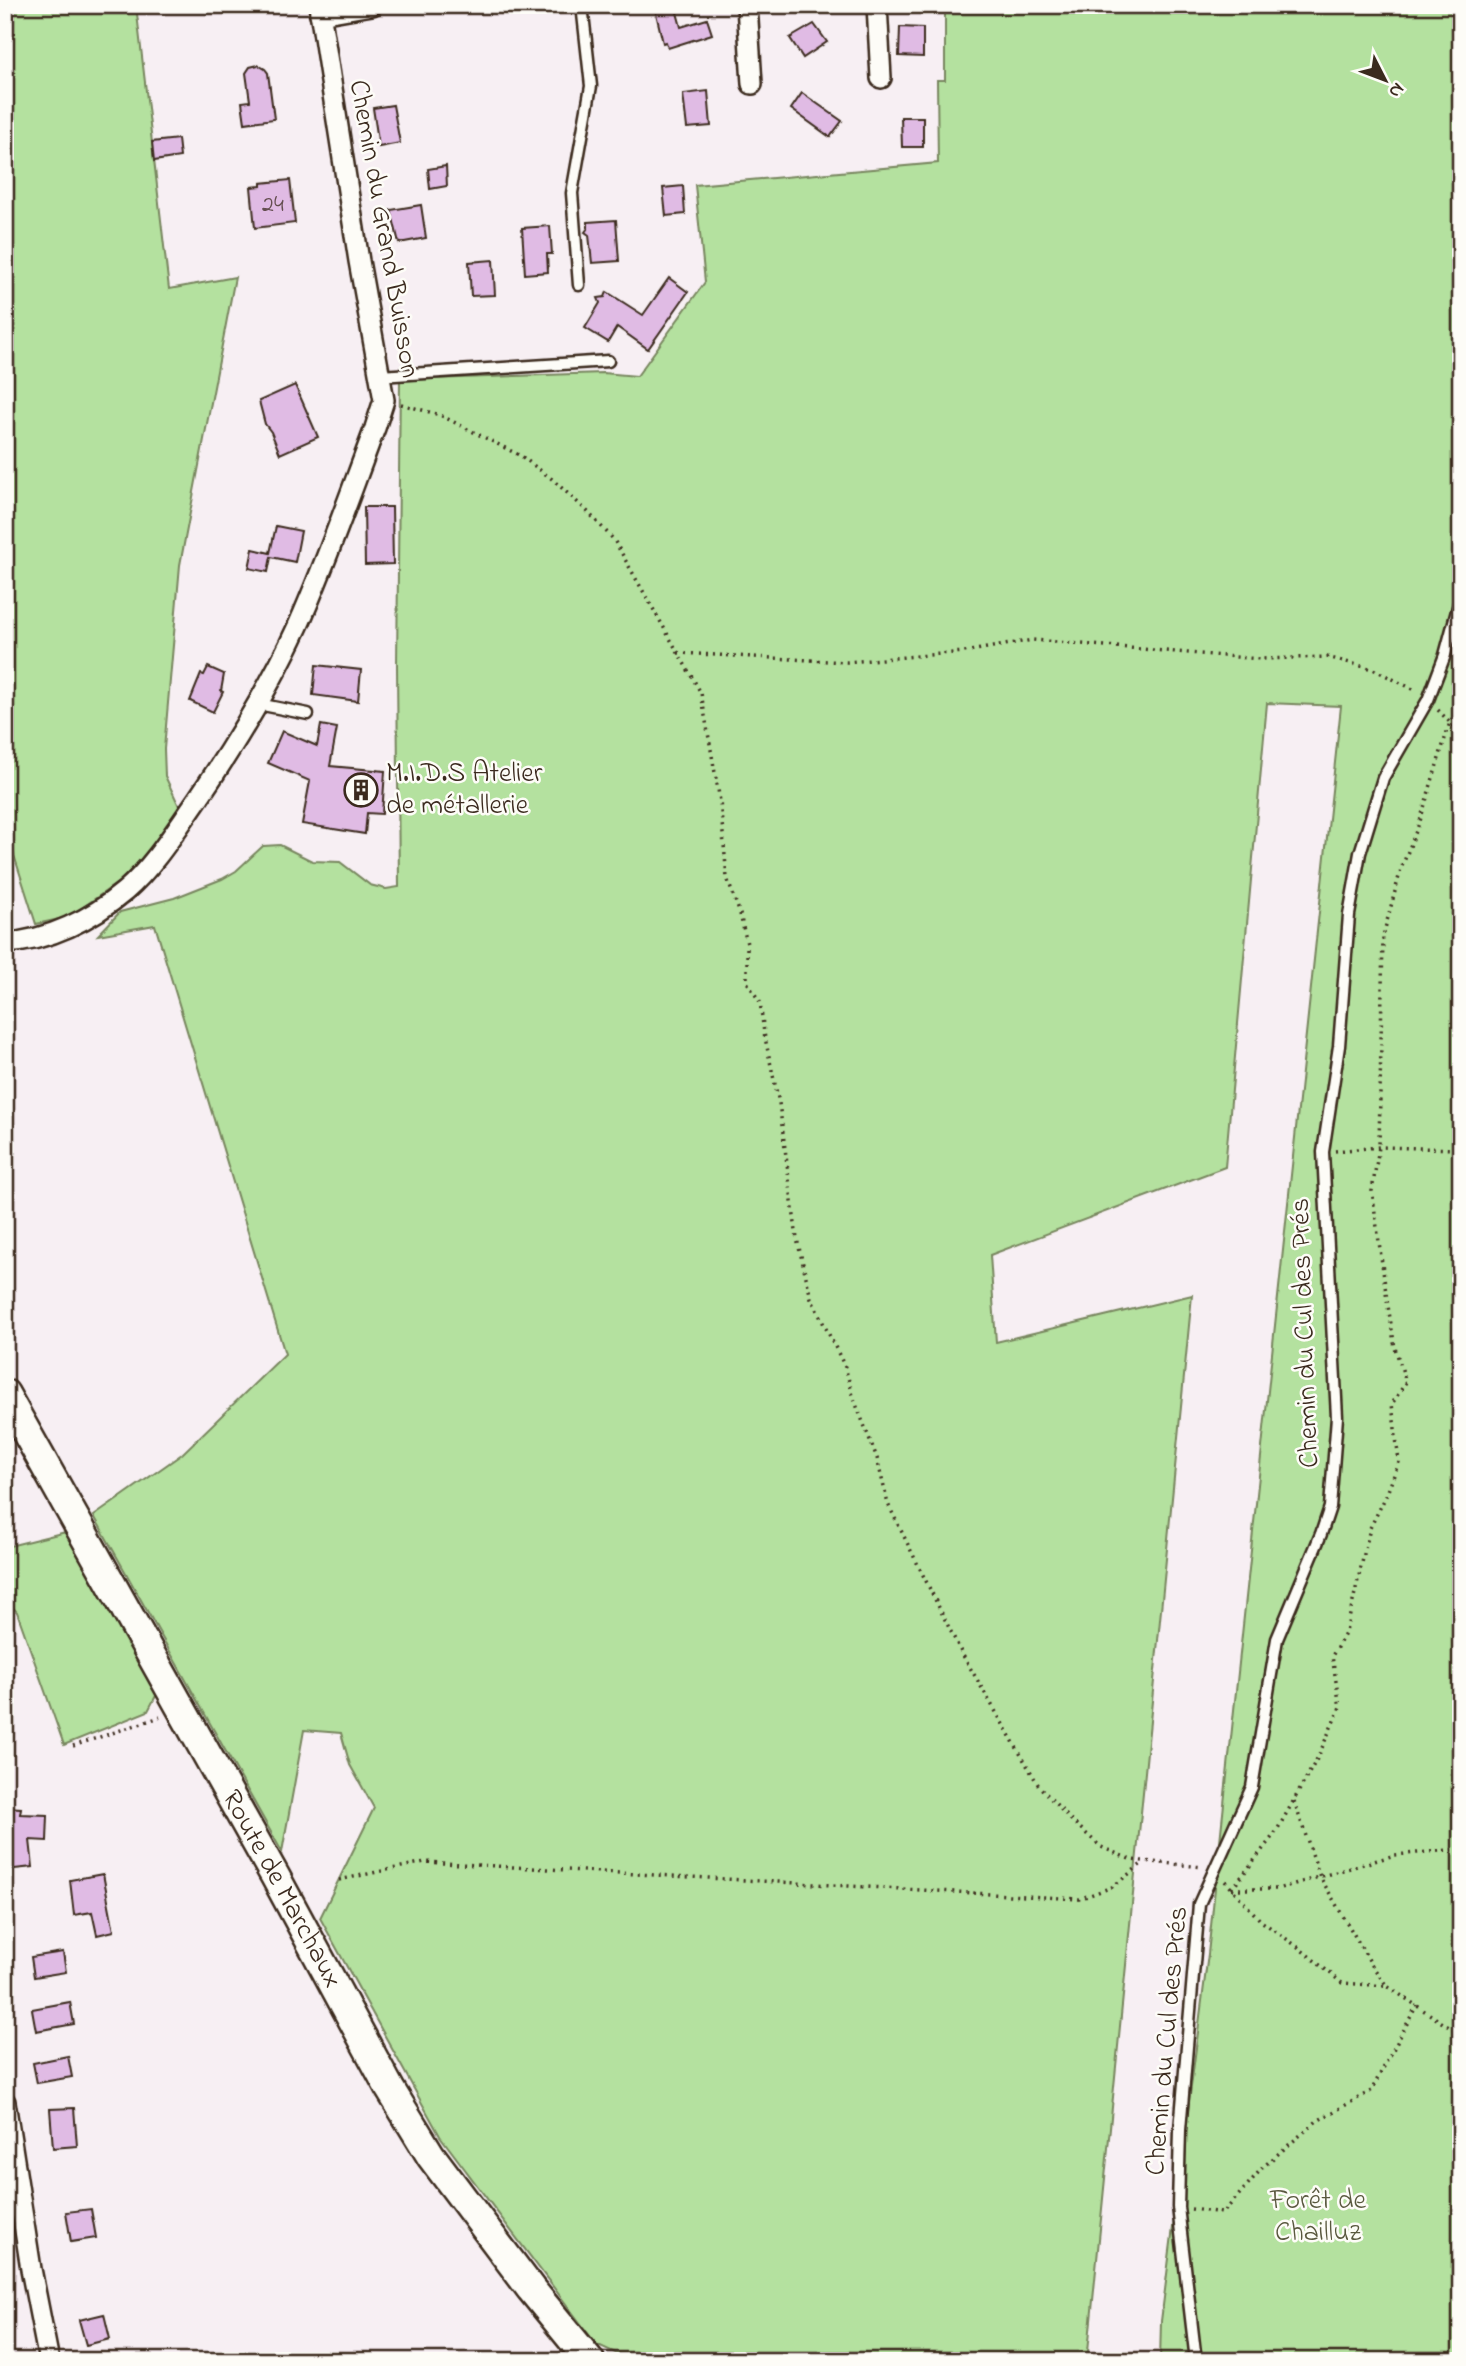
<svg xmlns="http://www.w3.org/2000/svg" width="1466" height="2366" font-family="'Indie Flower',sans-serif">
	<rect width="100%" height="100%" fill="#f7eff3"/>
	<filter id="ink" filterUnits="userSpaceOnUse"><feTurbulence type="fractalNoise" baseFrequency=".0143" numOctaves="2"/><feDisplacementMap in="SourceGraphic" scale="14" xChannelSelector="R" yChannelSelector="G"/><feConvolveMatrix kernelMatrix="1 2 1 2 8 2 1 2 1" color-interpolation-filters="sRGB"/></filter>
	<g filter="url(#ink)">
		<g fill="#b4e19f" stroke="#78865e" stroke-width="2">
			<polygon points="5,5 136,5 169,289 235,277 180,565 164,749 165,776 180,808 151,850 120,881 69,917 36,924 5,827"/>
			<polygon points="945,5 1461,5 1461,2361 1160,2361 1161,2321 1208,1954 1341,706 1267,703 1225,1167 990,1255 996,1342 1192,1295 1087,2361 625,2361 622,2356 596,2344 440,2136 320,1918 374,1808 350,1765 341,1733 304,1730 282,1852 94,1516 182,1454 285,1354 155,925 98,935 120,912 174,898 222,879 236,871 263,846 280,845 312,861 340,862 370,885 386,889 399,887 397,665 400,380 603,373 637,376 705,282 695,185 938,163 937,80 945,80"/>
			<polygon points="70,1531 158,1692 148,1711 64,1745 17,1612 5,1599 5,1547"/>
		</g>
		<g fill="#e0bbe4" stroke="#3b2a1e" stroke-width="2">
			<polygon points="654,5 675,5 681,27 707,19 712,34 668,48 666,42 663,43"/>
			<polygon points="814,24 827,42 803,58 790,38"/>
			<polygon points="900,27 923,28 923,57 899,56"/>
			<polygon points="258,65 265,69 268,73 274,119 245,123 242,102 250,101 246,73 250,67"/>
			<polygon points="708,91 711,126 687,128 683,94"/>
			<polygon points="802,93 842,121 830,137 791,109"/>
			<polygon points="393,105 400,143 379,147 373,108"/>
			<polygon points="901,117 923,117 923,147 902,147"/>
			<polygon points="178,139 180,157 154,161 152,142"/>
			<polygon points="446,166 447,186 430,189 428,169"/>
			<polygon points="290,180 295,223 255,228 251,187 261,186 261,183"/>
			<polygon points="683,186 685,214 666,216 663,188"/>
			<polygon points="421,205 426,238 399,243 391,210"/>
			<polygon points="616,220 619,261 592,263 589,235 585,232 588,228 588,222"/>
			<polygon points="550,226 552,254 547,254 548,272 525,274 522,228"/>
			<polygon points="493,260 495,295 471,296 469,262"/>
			<polygon points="669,278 688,292 648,349 617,327 608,342 585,328 600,303 598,298 605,297 607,292 643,315"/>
			<polygon points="295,385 318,437 280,454 271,432 265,424 259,401"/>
			<polygon points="364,507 392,507 393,564 365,565"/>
			<polygon points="276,526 301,531 295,562 271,557 268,572 249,568 253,549 270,553"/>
			<polygon points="316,665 361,670 358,701 313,695"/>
			<polygon points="208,667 224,674 221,691 223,692 213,712 190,701 201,674 204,675"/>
			<polygon points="321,725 337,728 330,766 385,771 382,814 367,813 365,834 302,824 310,781 268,763 282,731 317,746"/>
			<polygon points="5,1807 21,1808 20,1814 48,1815 47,1841 30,1840 33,1867 5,1870"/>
			<polygon points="103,1874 114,1931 97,1935 92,1912 74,1915 70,1880"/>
			<polygon points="63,1952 66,1972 34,1977 31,1957"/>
			<polygon points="70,2002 74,2024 36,2031 32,2009"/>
			<polygon points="68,2056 72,2077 37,2083 33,2063"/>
			<polygon points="74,2108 77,2146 53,2148 50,2109"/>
			<polygon points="91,2209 96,2238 71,2242 66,2212"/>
			<polygon points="104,2314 110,2339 86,2345 79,2320"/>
		</g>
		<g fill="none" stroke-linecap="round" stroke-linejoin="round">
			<defs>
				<g id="lane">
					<polyline points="579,285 572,193 591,86 582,5"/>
					<polyline points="380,376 608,361"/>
					<polyline points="258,704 308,714"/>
					<polyline points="1196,2361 1178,2207 1180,2130 1199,1904 1252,1787 1277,1639 1321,1534 1330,1507 1337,1417 1323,1152 1339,1046 1349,915 1360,853 1383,778 1428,700 1445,655 1461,596"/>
				</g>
				<g id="street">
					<polyline points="747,5 752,84"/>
					<polyline points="877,5 881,78"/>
					<polyline points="320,14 372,5"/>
					<path d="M5,943C48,941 92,919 125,891C153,867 176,830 197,800C235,744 270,687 298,626C327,561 350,494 375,428L384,400L359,261L319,5"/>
					<polyline points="5,2102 31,2269 49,2361"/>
				</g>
				<g id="secondary">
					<path id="s1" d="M5,1394L275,1876L390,2089L431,2156L531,2289L590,2361"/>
				</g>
			</defs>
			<use href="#lane" stroke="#3b2a1e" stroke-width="15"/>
			<use href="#street" stroke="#3b2a1e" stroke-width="24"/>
			<use href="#secondary" stroke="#3b2a1e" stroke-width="33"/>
			<g stroke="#3b2a1e" stroke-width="3.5" stroke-dasharray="2 5" stroke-linecap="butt">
				<polyline points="401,404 440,415 521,456 552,479 587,511 614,540 701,693 720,801 727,878 740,914 747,944 747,982 760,1002 764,1033 779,1103 797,1239 811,1298 845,1367 854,1399 877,1458 888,1504 961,1652 1039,1786 1069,1818 1101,1847 1132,1860 1203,1867"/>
				<polyline points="678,653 847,662 964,652 1033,640 1260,659 1327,657 1373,669 1417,691"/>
				<polyline points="1438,710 1461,734"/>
				<polyline points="1335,1151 1379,1147 1461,1149"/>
				<polyline points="73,1746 160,1717"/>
				<polyline points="1294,1801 1320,1877 1373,1967 1387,1986 1461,2035"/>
				<polyline points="339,1880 425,1862 1079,1899 1112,1887 1143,1863"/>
				<polyline points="1225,1881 1261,1921 1298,1947 1342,1983 1387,1986"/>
				<polyline points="1232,1889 1276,1832 1318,1757 1340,1707 1332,1656 1346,1632 1370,1528 1386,1496 1399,1462 1392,1404 1406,1382 1395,1348 1387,1300 1372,1191 1379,1147 1383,936 1401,869 1420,821 1450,722 1461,702"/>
				<polyline points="1232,1889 1277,1889 1395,1855 1461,1849"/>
				<polyline points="1191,2209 1223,2213 1264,2166 1317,2121 1371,2091 1417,2005"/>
			</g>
			<use href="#lane" stroke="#fdfcf7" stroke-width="10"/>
			<use href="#street" stroke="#fdfcf7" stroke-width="19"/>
			<use href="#secondary" stroke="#fdfcf7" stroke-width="28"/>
		</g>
	</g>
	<defs>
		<symbol id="building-ring" viewBox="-11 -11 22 22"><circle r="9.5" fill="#fdfcf7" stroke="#3b2a1e" stroke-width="1.5"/><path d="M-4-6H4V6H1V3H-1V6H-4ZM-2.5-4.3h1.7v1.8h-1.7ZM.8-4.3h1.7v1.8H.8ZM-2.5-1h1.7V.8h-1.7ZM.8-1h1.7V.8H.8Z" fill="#3b2a1e"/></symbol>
	</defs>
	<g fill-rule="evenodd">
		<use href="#building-ring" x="342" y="771" width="38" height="38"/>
	</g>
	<g text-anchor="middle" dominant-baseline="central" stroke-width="5" stroke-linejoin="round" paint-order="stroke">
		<g font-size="24" fill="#644e50">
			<text x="273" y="205">24</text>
		</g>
		<g font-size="28" fill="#3b2a1e" stroke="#fdfcf7">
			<text transform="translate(383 229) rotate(80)">Chemin du Grand Buisson</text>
			<text transform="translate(1306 1333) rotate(-92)">Chemin du Cul des Prés</text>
			<text stroke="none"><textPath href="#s1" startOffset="567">Route de Marchaux</textPath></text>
			<text transform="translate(1168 2041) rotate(-85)">Chemin du Cul des Prés</text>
		</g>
		<g font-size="28" fill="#3b2a1e" stroke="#fdfcf7" text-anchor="start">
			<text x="386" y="774">M.I.D.S Atelier<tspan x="386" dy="32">de métallerie</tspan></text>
		</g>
		<g font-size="28" fill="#59583e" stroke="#fdfcf7">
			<text x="1318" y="2201">Forêt de<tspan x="1318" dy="32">Chailluz</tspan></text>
		</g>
	</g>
	<rect width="1466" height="2366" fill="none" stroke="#fdfcf7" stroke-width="28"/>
	<rect x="14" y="14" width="1438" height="2338" fill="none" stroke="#3b2a1e" stroke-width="2.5" filter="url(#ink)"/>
	<g transform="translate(1385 80) rotate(132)" stroke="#fdfcf7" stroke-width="5" paint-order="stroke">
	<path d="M0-5L12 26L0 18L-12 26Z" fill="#3b2a1e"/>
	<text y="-10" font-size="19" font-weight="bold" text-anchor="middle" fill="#3b2a1e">N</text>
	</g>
</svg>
